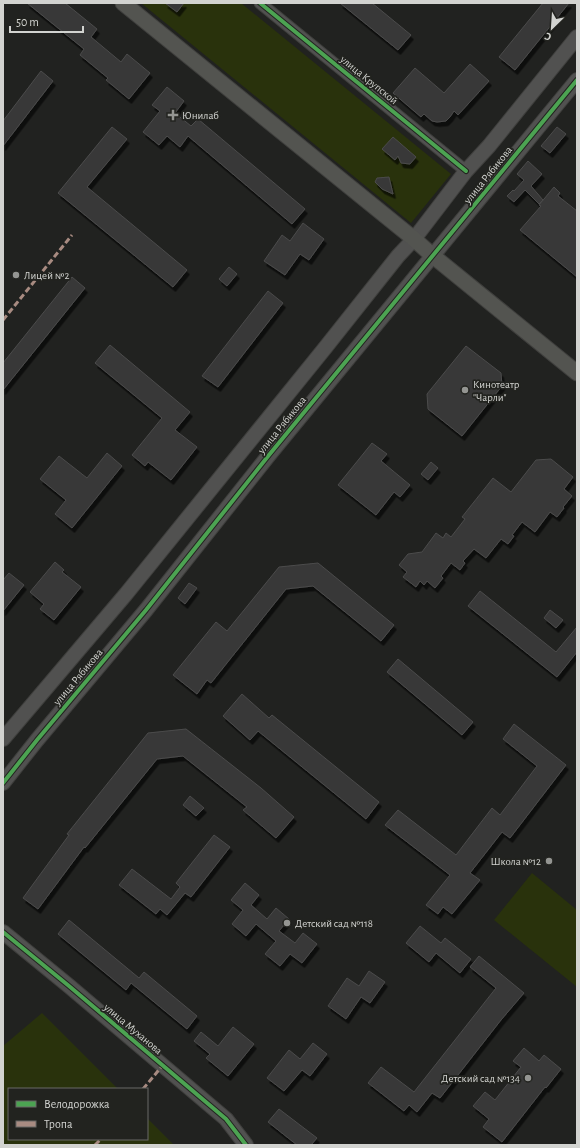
<svg xmlns="http://www.w3.org/2000/svg" width="580" height="1148" font-family="'Alegreya Sans',sans-serif">
	<defs>
		<filter id="shadow"><feDropShadow dx="2.5" dy="4.5" stdDeviation="0" flood-color="#0009"/></filter>
	</defs>
	<rect width="100%" height="100%" fill="#212220"/>
	<g fill="#29320c">
		<polygon points="141,3 241,3 451,174 411,223"/>
		<polygon points="532,873 577,910 577,987 494,920"/>
		<polygon points="42,1013 118,1089 9,1089 9,1139 147,1139 147,1118 174,1145 3,1145 3,1046"/>
	</g>
	<g fill="#383838" stroke="#4b4b4b" filter="url(#shadow)">
		<polygon points="27,3 65,3 97,29 91,37 121,62 127,54 150,73 129,99 106,80 108,78 80,55 84,49"/>
		<polygon points="165,3 184,3 177,12"/>
		<polygon points="340,3 372,3 411,35 398,50"/>
		<polygon points="543,3 569,3 515,70 499,57"/>
		<polygon points="470,64 489,81 458,115 454,111 450,117 446,121 437,122 432,121 424,114 421,117 393,93 415,68 444,93"/>
		<polygon points="41,71 53,81 3,146 3,121"/>
		<polygon points="167,87 184,101 175,113 191,126 198,119 305,209 292,224 188,136 180,147 167,136 159,145 143,132 160,111 152,105"/>
		<polygon points="112,127 127,139 87,187 187,270 173,287 58,193"/>
		<polygon points="557,127 566,134 550,153 541,146"/>
		<polygon points="393,137 416,157 410,164 401,163 398,156 395,160 382,149"/>
		<polygon points="528,161 542,174 531,186 543,200 539,204 525,190 514,202 507,196 513,190 514,191 524,180 517,174"/>
		<polygon points="389,177 393,194 382,189 375,182 377,178"/>
		<polygon points="554,187 560,193 558,196 577,211 577,277 520,230 541,206 539,205"/>
		<polygon points="303,223 324,239 309,260 300,254 285,275 264,261 282,235 290,241"/>
		<polygon points="229,267 237,274 227,286 219,279"/>
		<polygon points="72,277 85,288 3,390 3,363"/>
		<polygon points="268,291 283,303 218,387 202,376"/>
		<polygon points="110,345 190,412 175,430 197,447 171,480 148,462 145,466 132,455 162,418 95,363"/>
		<polygon points="466,346 501,373 502,386 462,436 428,409 427,394"/>
		<polygon points="372,443 387,454 381,461 410,485 400,497 394,492 376,515 338,485"/>
		<polygon points="107,453 122,466 72,528 55,514 66,500 40,479 59,456 87,478"/>
		<polygon points="551,459 573,477 564,489 572,496 563,507 564,508 557,517 550,512 535,532 522,522 512,535 514,536 508,544 501,539 486,558 474,549 463,561 465,563 460,570 451,563 441,576 443,578 435,588 427,581 424,585 420,581 416,587 403,577 407,572 399,565 408,554 422,552 436,533 443,538 446,533 451,537 465,519 462,517 493,478 511,492 536,460"/>
		<polygon points="431,462 438,468 428,480 421,474"/>
		<polygon points="55,562 64,570 62,572 81,587 54,620 40,609 44,604 30,592"/>
		<polygon points="318,563 394,625 381,641 313,586 286,589 211,683 207,680 197,694 173,675 216,622 227,631 279,567"/>
		<polygon points="9,573 24,585 3,611 3,580"/>
		<polygon points="189,583 197,588 185,604 178,598"/>
		<polygon points="480,591 556,652 577,627 577,652 557,677 468,606"/>
		<polygon points="550,610 563,620 556,628 544,618"/>
		<polygon points="398,659 473,722 462,735 387,672"/>
		<polygon points="242,694 269,718 272,715 379,802 366,819 258,731 250,740 223,716"/>
		<polygon points="514,724 566,765 510,838 502,832 470,873 480,880 452,914 443,907 438,914 426,905 450,875 385,825 398,810 456,855 492,808 500,815 537,766 503,739"/>
		<polygon points="186,729 261,788 294,817 276,838 243,810 247,807 183,756 157,759 85,848 84,847 38,909 23,898 69,835 67,834 148,733"/>
		<polygon points="190,796 204,808 196,816 183,805"/>
		<polygon points="214,835 230,847 191,897 185,893 167,915 160,909 156,914 119,885 132,869 171,899 180,887 176,883"/>
		<polygon points="245,883 259,895 251,905 267,919 276,908 289,919 279,931 295,943 303,933 317,944 302,963 290,954 280,966 265,954 276,941 256,924 246,936 232,924 243,910 231,900"/>
		<polygon points="69,920 139,978 144,972 197,1016 187,1029 131,983 126,990 58,934"/>
		<polygon points="420,926 441,943 445,938 471,959 460,973 436,953 429,962 406,943"/>
		<polygon points="479,956 524,993 501,1020 440,1098 432,1093 417,1112 409,1105 404,1111 368,1083 381,1067 414,1092 496,988 470,967"/>
		<polygon points="369,971 385,982 370,1003 361,997 346,1019 328,1006 347,978 359,986"/>
		<polygon points="233,1027 254,1044 228,1076 206,1058 210,1054 194,1041 201,1032 218,1046"/>
		<polygon points="313,1043 327,1054 310,1076 302,1070 284,1091 267,1078 289,1050 300,1059"/>
		<polygon points="524,1048 539,1061 544,1055 561,1069 546,1088 545,1087 502,1142 483,1127 489,1119 473,1106 485,1092 495,1100 521,1067 513,1061"/>
		<polygon points="279,1109 317,1138 311,1145 297,1145 268,1122"/>
	</g>
	<g fill="none" stroke-linecap="round" stroke-linejoin="round">
		<defs>
			<polyline id="minor" points="260,3 466,171"/>
			<g id="tertiary">
				<polyline points="3,739 126,594 325,348 398,256 414,239 466,171 489,146 577,37"/>
				<polyline points="3,783 37,740 146,610 269,455 577,80"/>
				<polyline points="3,932 69,986 226,1119 246,1145"/>
			</g>
			<polyline id="secondary" points="123,3 414,239 433,256 577,373"/>
		</defs>
		<use href="#minor" stroke="#3f3f3d" stroke-width="13"/>
		<use href="#tertiary" stroke="#3f3f3d" stroke-width="16"/>
		<use href="#secondary" stroke="#3f3f3d" stroke-width="17"/>
		<use href="#minor" stroke="#515150" stroke-width="11"/>
		<use href="#tertiary" stroke="#515150" stroke-width="14"/>
		<use href="#secondary" stroke="#535450" stroke-width="15"/>
		<g stroke="#a88b81" stroke-width="3" stroke-dasharray="6 3" stroke-linecap="butt">
			<polyline points="3,320 72,235"/>
			<polyline points="143,1089 163,1065"/>
			<polyline points="95,1145 101,1139"/>
		</g>
		<defs>
			<g id="cycleway">
				<polyline points="260,3 466,171"/>
				<polyline points="3,783 37,740 146,610 269,455 577,80"/>
				<polyline points="3,932 69,986 226,1119 246,1145"/>
			</g>
		</defs>
		<use href="#cycleway" stroke="#22231f" stroke-width="6"/>
		<use href="#cycleway" stroke="#4ca352" stroke-width="4"/>
	</g>
	<g fill="#949592" stroke="#22231f" stroke-width="1.5">
		<path d="M171 109h4v4h4v4h-4v4h-4v-4h-4v-4h4z"/>
		<circle cx="16" cy="275" r="4"/>
		<circle cx="465" cy="390" r="4"/>
		<circle cx="549" cy="861" r="4"/>
		<circle cx="287" cy="923" r="4"/>
		<circle cx="528" cy="1078" r="4"/>
	</g>
	<g text-anchor="middle" dominant-baseline="central" stroke-width="3.5" stroke-linejoin="round" paint-order="stroke">
		<g font-size="11" fill="#d2d3d0" stroke="#22231f">
			<text transform="translate(369 80) rotate(39)">улица Крупской</text>
			<text transform="translate(488 175) rotate(-51)">улица Рябикова</text>
			<text transform="translate(282 425) rotate(-51)">улица Рябикова</text>
			<text transform="translate(78 677) rotate(-50)">улица Рябикова</text>
			<text transform="translate(133 1029) rotate(40)">улица Муханова</text>
		</g>
		<g font-size="11" fill="#d2d3d0" stroke="#22231f" text-anchor="start">
			<text x="182" y="115">Юнилаб</text>
			<text x="24" y="275">Лицей №2</text>
			<text x="473" y="384">Кинотеатр<tspan x="473" dy="13">"Чарли"</tspan></text>
			<text x="541" y="861" text-anchor="end">Школа №12</text>
			<text x="295" y="923">Детский сад №118</text>
			<text x="520" y="1078" text-anchor="end">Детский сад №134</text>
		</g>
	</g>
	<rect width="580" height="1148" fill="none" stroke="#d2d3d0" stroke-width="8"/>
	<rect x="8" y="1088" width="140" height="52" fill="#22231f" stroke="#686966"/>
	<rect x="16" y="1101" width="20" height="6" fill="#4ca352" stroke="#686966"/>
	<text x="44" y="1108" font-size="12" fill="#d2d3d0">Велодорожка</text>
	<rect x="16" y="1121" width="20" height="6" fill="#a88b81" stroke="#686966"/>
	<text x="44" y="1128" font-size="12" fill="#d2d3d0">Тропа</text>
	<g transform="translate(552 28) rotate(205)" stroke="#22231f" stroke-width="3" paint-order="stroke">
	<path d="M0-3L7 15L0 10L-7 15Z" fill="#d2d3d0"/>
	<text y="-6" font-size="11" font-weight="bold" text-anchor="middle" fill="#d2d3d0">С</text>
	</g>
	<path d="M10 26v6h73v-6" fill="none" stroke="#d2d3d0" stroke-width="2"/>
	<text x="16" y="26" font-size="12" fill="#d2d3d0" stroke="#22231f" stroke-width="3" paint-order="stroke">50 m</text>
</svg>
